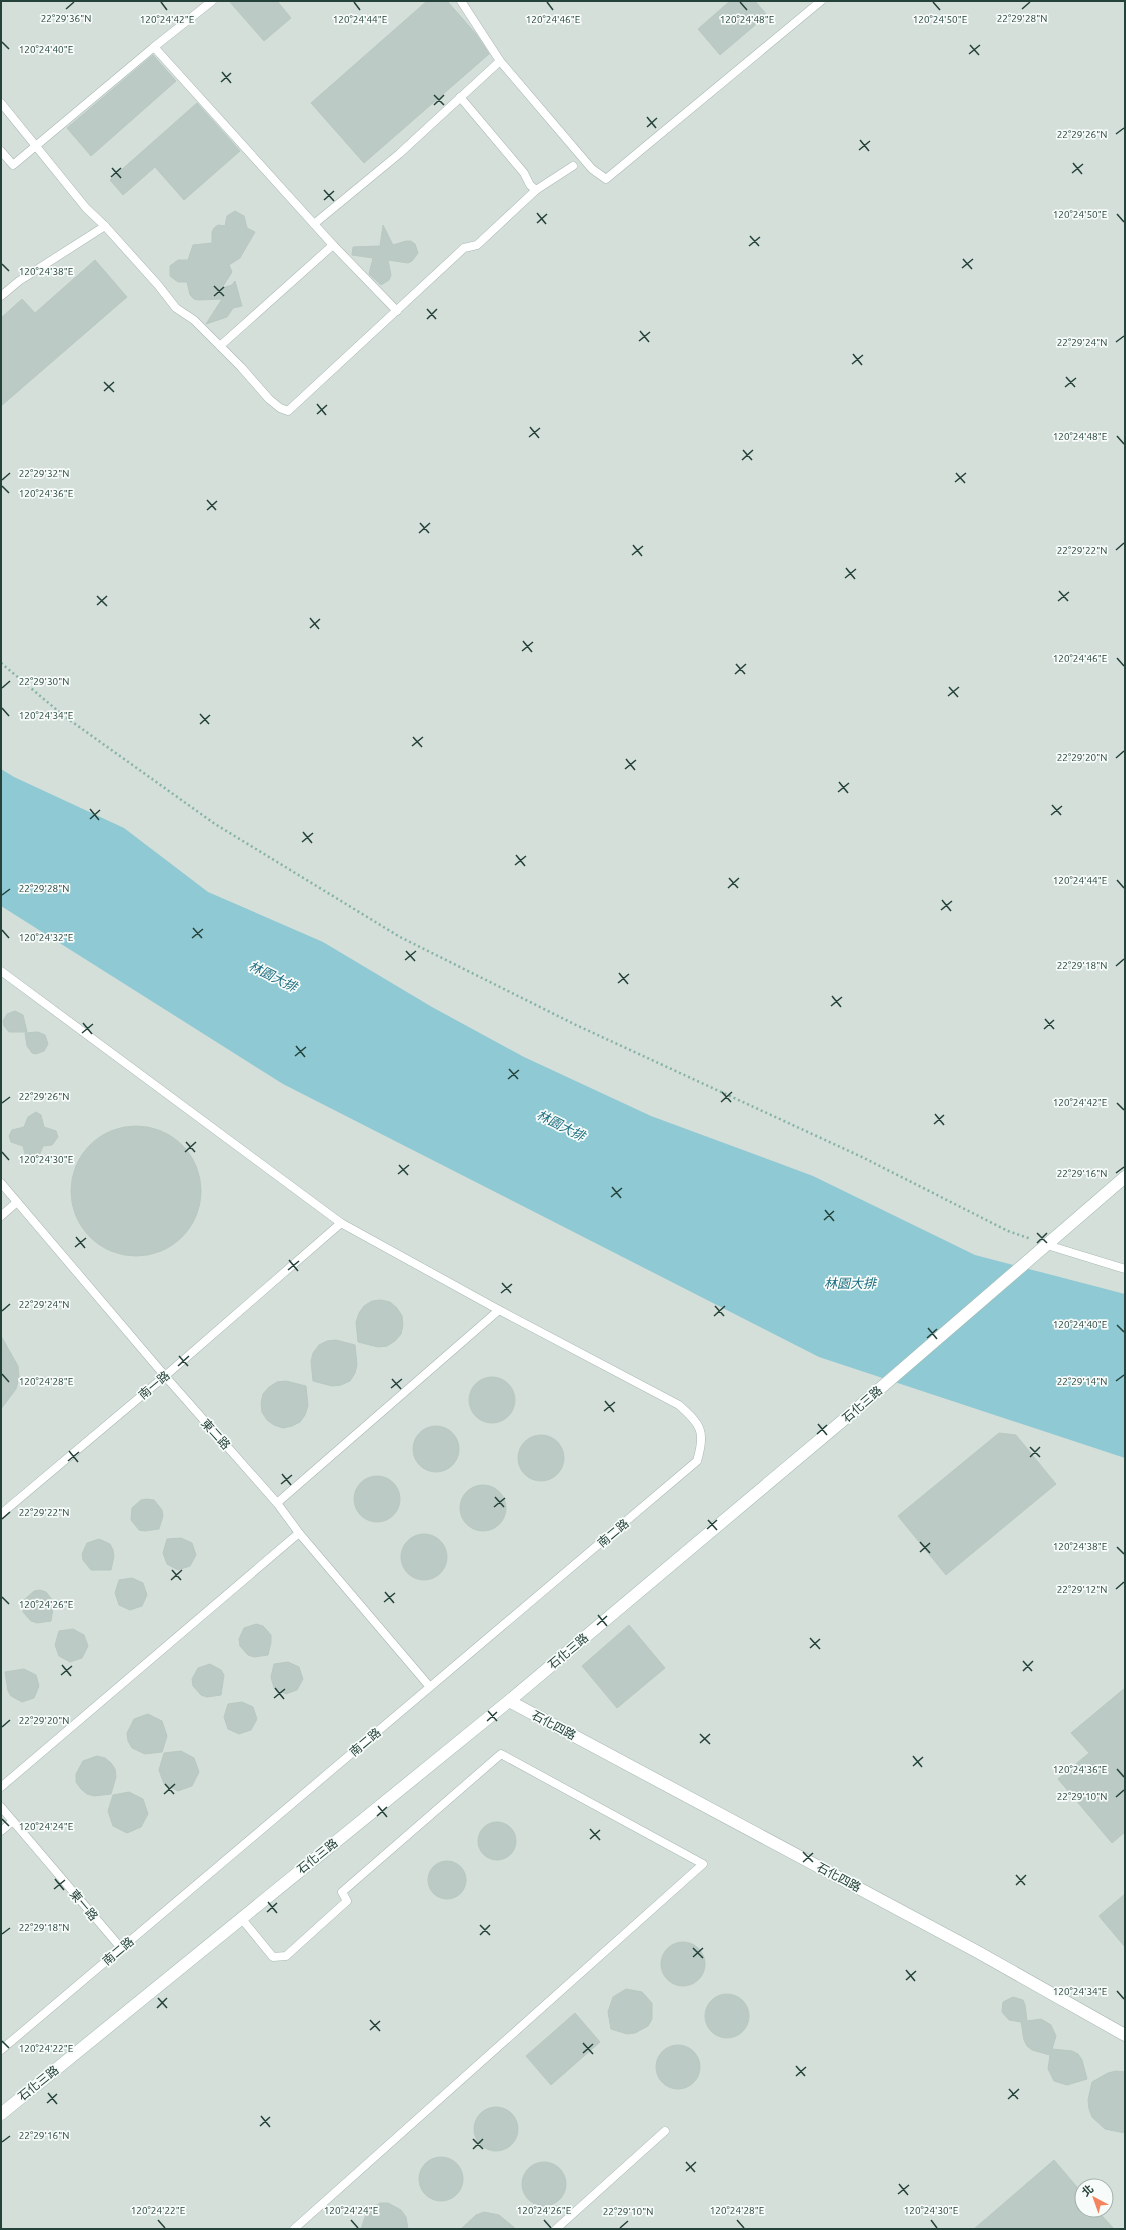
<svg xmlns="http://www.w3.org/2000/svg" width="1126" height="2230" font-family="Ubuntu,'Noto Sans TC',sans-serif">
	<rect width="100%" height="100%" fill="#e6efeb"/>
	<path fill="#d4dfda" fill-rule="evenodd" d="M1,1H1125V2229H1ZM1082,2186H1106V2210H1082Z"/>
	<polygon fill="#8ec9d4" points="1,769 14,777 124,828 208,892 323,942 432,1007 524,1057 651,1116 813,1176 975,1255 1125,1294 1125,1458 819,1357 283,1084 1,906"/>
	<g fill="#bbcac4" stroke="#b8c9c2">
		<polygon points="229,1 277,1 291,18 264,41"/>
		<polygon points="427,1 447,1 476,34 489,54 364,163 311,103"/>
		<polygon points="730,1 755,1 767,15 720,55 698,29"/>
		<polygon points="153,55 176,81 91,156 67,128"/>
		<polygon points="197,103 240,151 184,200 155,167 123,195 110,180"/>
		<polygon points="235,211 244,216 247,228 255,232 240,258 229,265 232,272 222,288 232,285 235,281 242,306 233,308 227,317 206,324 222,299 198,300 194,299 190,295 187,282 178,282 170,276 170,266 178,260 188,260 193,245 212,243 212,232 214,228 218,225 225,226 227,216"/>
		<polygon points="383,225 393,245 406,241 411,241 415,244 418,253 412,261 408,263 388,260 391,275 389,280 381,285 369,274 373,258 352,255 353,247 380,246"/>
		<polygon points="95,260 127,297 1,406 1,318 22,299 35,313"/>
		<polygon points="15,1011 23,1015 27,1032 9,1032 4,1026 3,1021 7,1014"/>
		<polygon points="38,1032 45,1035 48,1044 44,1051 36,1054 32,1053 27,1046 25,1033"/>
		<polygon points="36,1112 41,1115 44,1127 56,1131 58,1137 52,1145 43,1146 39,1156 31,1161 26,1158 23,1146 11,1142 9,1136 12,1130 24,1127 28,1117"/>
		<circle cx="136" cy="1191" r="65"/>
		<polygon points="381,1300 390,1302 397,1308 402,1316 403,1325 401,1334 395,1341 387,1346 378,1347 358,1342 356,1322 359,1313 364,1306 372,1301"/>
		<polygon points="1,1336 18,1366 19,1377 16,1389 1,1409"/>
		<polygon points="336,1340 355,1345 357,1365 355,1373 350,1381 341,1385 332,1386 313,1381 311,1361 313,1353 319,1345 327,1341"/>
		<circle cx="492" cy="1400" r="23"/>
		<polygon points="286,1381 306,1386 308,1406 305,1415 300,1422 292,1426 283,1428 274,1425 267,1420 262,1412 261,1403 263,1394 269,1387 277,1382"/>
		<circle cx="436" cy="1449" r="23"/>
		<polygon points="999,1433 1016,1435 1056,1484 946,1575 898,1516"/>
		<circle cx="541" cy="1458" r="23"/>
		<circle cx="377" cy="1499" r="23"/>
		<circle cx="483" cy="1508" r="23"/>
		<polygon points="147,1499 154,1500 162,1510 163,1516 159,1529 145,1531 139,1530 131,1520 132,1508 141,1500"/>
		<circle cx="424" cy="1557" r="23"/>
		<polygon points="181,1538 192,1543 196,1555 190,1566 178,1570 167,1564 163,1553 167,1539"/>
		<polygon points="99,1539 110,1544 113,1550 114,1556 111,1570 91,1570 83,1560 82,1554 87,1543"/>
		<polygon points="132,1578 143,1583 147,1595 142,1606 130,1610 119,1605 115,1593 119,1580"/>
		<polygon points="40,1590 46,1592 54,1602 51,1621 37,1623 31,1621 23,1612 24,1600 34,1591"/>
		<polygon points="256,1624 263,1626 271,1635 271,1642 268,1655 254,1657 248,1655 240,1646 239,1639 244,1628"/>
		<polygon points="629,1625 665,1668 617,1708 582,1666"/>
		<polygon points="73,1629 84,1635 88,1646 82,1658 70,1662 59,1656 55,1645 59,1631"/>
		<polygon points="288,1662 299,1667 303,1679 297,1690 286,1694 274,1688 271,1677 274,1664"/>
		<polygon points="210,1664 221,1670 224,1675 221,1695 207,1697 201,1695 193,1686 192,1679 198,1668"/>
		<polygon points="24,1669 36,1675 39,1686 34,1698 22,1702 11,1696 8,1691 5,1672"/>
		<polygon points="1125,1688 1125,1832 1112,1843 1058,1779 1089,1753 1071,1733"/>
		<polygon points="242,1702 253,1707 257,1719 251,1730 239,1734 228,1729 224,1717 228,1704"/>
		<polygon points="148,1714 162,1721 167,1736 162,1752 145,1754 132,1748 128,1741 127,1733 134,1719"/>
		<polygon points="181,1751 194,1758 199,1772 192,1786 178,1791 164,1784 159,1770 164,1753"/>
		<polygon points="97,1756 105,1758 111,1763 115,1769 116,1777 111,1794 94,1796 87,1794 81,1789 76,1782 76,1774 83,1761"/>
		<polygon points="129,1792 143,1799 148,1814 141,1827 127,1833 113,1826 108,1811 113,1795"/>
		<circle cx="497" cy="1841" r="19"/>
		<circle cx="447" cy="1880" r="19"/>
		<polygon points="1125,1894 1125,1947 1099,1916"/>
		<circle cx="683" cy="1964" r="22"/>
		<polygon points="626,1989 642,1992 652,2003 652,2019 648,2026 635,2033 627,2034 611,2029 608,2012 613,1997"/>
		<circle cx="727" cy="2016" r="22"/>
		<polygon points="1013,1997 1023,2000 1025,2005 1027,2021 1041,2019 1051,2025 1056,2036 1052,2049 1072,2051 1078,2054 1082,2060 1087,2079 1067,2085 1054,2081 1048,2069 1050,2055 1032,2050 1027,2046 1024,2040 1021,2022 1009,2020 1002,2012 1003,2002"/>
		<polygon points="575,2013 600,2042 551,2085 526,2056"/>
		<circle cx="678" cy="2067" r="22"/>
		<polygon points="1116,2071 1125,2072 1125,2133 1105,2129 1092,2117 1089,2109 1088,2100 1092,2082 1108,2073"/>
		<circle cx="496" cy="2129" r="22"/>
		<circle cx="441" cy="2179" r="22"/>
		<polygon points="1054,2160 1082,2193 1082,2210 1097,2210 1114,2229 974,2229"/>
		<circle cx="544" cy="2184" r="22"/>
		<polygon points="380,2203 388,2203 401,2210 406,2217 408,2229 361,2229 367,2211"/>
		<polygon points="484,2212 499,2215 516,2229 461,2229 476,2215"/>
	</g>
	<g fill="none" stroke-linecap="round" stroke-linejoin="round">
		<defs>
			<g id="lane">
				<polyline points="212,1 154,47 333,245 397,311"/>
				<polyline points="461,1 500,61 592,169 606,179 821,1"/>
				<polyline points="1,103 86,208 105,226 158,285 176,308 194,320 241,367 269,399 280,408 288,411 464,248 477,245 536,190 530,185 524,173 460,97"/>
				<polyline points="1,151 13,165 154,47"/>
				<polyline points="536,190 573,166"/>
				<polyline points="314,224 399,154 500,61"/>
				<polyline points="1,296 19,281 105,226"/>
				<polyline points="220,346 333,245"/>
				<path d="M1,971L341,1223L499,1310L679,1405C701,1425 706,1431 697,1461L1,2050"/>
				<polyline points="1,1183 165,1376 277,1503 299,1533 430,1687"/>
				<polyline points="1,1216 17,1202"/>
				<polyline points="1047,1245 1125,1269"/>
				<polyline points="277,1503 499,1310"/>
				<polyline points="1,1514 165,1376 341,1223"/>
				<polyline points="1,1787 299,1533"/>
				<polyline points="1,1807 121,1948"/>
				<polyline points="1,1831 13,1821"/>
				<polyline points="241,1918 273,1957 286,1956 347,1901 342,1892 501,1754 703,1864 294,2229"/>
				<polyline points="556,2229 665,2131"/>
			</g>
			<polyline id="street" points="509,1701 976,1951 1125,2035"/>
			<polyline id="secondary" points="1,2114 509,1701 847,1417 1125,1177"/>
		</defs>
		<use href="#lane" stroke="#a8b8b2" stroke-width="9"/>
		<use href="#street" stroke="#a8b8b2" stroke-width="13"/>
		<use href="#secondary" stroke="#a4bbb3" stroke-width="13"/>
		<polyline stroke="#86b3a5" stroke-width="2.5" stroke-dasharray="2 3" stroke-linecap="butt" points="1,663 64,716 215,824 400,937 576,1025 862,1157 1008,1231 1031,1239"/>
		<use href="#lane" stroke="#fff" stroke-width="8"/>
		<use href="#street" stroke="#fff" stroke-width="12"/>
		<use href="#secondary" stroke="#fff" stroke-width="12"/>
	</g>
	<path fill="none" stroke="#24423a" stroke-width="1.5" d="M161,2L167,10M354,2L360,10M547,2L553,10M740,2L747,10M933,2L940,10M66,9L74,2M1022,9L1030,2M2,42L9,49M970,45L979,55M969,54L980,45M222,72L231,83M221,82L231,73M434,95L444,105M434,105L444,95M647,117L656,128M647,127L657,118M1116,134L1124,128M860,140L869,151M859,150L870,141M1073,163L1082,174M112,168L121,178M1072,173L1083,164M111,177L121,168M324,190L334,201M324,200L334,191M537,213L546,224M1117,214L1124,222M537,223L547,214M750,236L759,246M749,246L760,237M963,259L972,269M2,264L9,271M962,268L973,259M214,286L224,296M214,296L224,287M427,309L436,319M427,319L437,309M640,331L649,342M639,341L650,332M1116,342L1124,336M853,354L862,365M852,364L863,355M1066,377L1075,387M104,382L114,392M1065,387L1076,378M104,391L114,382M317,404L326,415M317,414L327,405M530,427L539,438M1117,436L1124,444M529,437L540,428M743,450L752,460M742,460L753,450M956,473L965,483M2,480L10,473M955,482L966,473M2,486L9,493M207,500L216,510M207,510L217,501M420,523L429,533M419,533L430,523M633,545L642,556M1116,550L1124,543M632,555L643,546M846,568L855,579M845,578L856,569M1059,591L1068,601M97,596L107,606M1058,601L1069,592M97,605L107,596M310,618L319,629M310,628L320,619M523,641L532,652M522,651L533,642M1117,658L1124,666M736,664L745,674M735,674L746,664M949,687L958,697M2,688L10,681M948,696L959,687M2,708L9,716M200,714L209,724M200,724L210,715M413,737L422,747M412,746L423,737M1116,758L1124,751M626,759L635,770M625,769L636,760M839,782L848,793M838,792L849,783M1052,805L1061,815M90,809L99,820M1051,815L1062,806M90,819L100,810M303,832L312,843M302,842L313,833M516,855L525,866M515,865L526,856M729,878L738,888M1117,880L1124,888M728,888L739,878M2,895L10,889M942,900L951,911M941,910L952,901M193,928L202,938M2,930L9,938M192,938L203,929M406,951L415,961M405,960L416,951M1116,966L1124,959M619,973L628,984M618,983L629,974M832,996L841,1007M831,1006L842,997M1045,1019L1054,1029M83,1023L92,1034M1044,1029L1054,1020M82,1033L93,1024M296,1046L305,1057M295,1056L306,1047M509,1069L518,1079M508,1079L519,1070M722,1092L731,1102M721,1102L732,1092M2,1103L10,1097M1117,1103L1124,1110M935,1114L944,1125M934,1124L944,1115M186,1142L195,1152M2,1152L9,1160M185,1152L196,1142M399,1165L408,1175M1116,1173L1124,1167M398,1174L409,1165M612,1187L621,1198M611,1197L622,1188M825,1210L834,1221M824,1220L834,1211M1037,1233L1047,1243M76,1237L85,1248M1037,1243L1047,1233M75,1247L86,1238M289,1260L298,1271M288,1270L299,1261M502,1283L511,1293M501,1293L512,1284M715,1306L724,1316M2,1311L10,1304M714,1316L725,1306M1117,1325L1124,1332M928,1328L937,1339M927,1338L937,1329M179,1356L188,1366M178,1366L189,1356M2,1374L9,1382M392,1379L401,1389M1116,1381L1124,1375M391,1388L402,1379M605,1401L614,1412M604,1411L615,1402M818,1424L827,1435M817,1434L827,1425M1030,1447L1040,1457M69,1451L78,1462M1030,1457L1040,1447M68,1461L79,1452M282,1474L291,1485M281,1484L292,1475M495,1497L504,1507M494,1507L505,1498M2,1519L10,1512M708,1520L717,1530M707,1529L717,1520M920,1542L930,1553M1117,1547L1124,1554M920,1552L930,1543M172,1570L181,1580M171,1580L182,1570M1116,1589L1124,1582M385,1592L394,1603M2,1597L9,1604M384,1602L395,1593M598,1615L607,1626M597,1625L607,1616M810,1638L820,1649M810,1648L820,1639M1023,1661L1032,1671M62,1665L71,1676M1023,1671L1033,1661M61,1675L72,1666M275,1688L284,1699M274,1698L285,1689M488,1711L497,1721M487,1721L497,1712M2,1727L10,1720M700,1734L710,1744M700,1743L710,1734M913,1756L922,1767M913,1766L923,1757M1117,1769L1124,1777M165,1784L174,1794M164,1794L175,1784M1116,1797L1124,1790M378,1806L387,1817M377,1816L387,1807M2,1819L9,1826M590,1829L600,1840M590,1839L600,1830M803,1852L813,1862M803,1862L813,1853M1016,1875L1025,1885M55,1879L64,1890M1016,1885L1026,1875M54,1889L65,1880M268,1902L277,1913M267,1912L277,1903M480,1925L490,1935M2,1934L10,1928M480,1935L490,1925M693,1948L703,1958M693,1957L703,1948M906,1970L915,1981M906,1980L916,1971M1117,1991L1124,1999M158,1998L167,2008M157,2008L167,1998M370,2020L380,2031M370,2030L380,2021M2,2041L9,2048M583,2043L593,2054M583,2053L593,2044M796,2066L805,2076M796,2076L806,2067M1009,2089L1018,2099M48,2093L57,2104M1008,2099L1019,2089M47,2103L57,2094M261,2116L270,2127M260,2126L270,2117M473,2139L483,2149M2,2142L10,2136M473,2149L483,2139M686,2162L695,2172M686,2171L696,2162M899,2184L908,2195M898,2194L909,2185M158,2220L165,2228M351,2220L358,2228M544,2220L551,2228M737,2220L744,2228M931,2220L937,2228M620,2228L628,2221"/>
	<g text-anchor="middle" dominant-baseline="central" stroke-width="3.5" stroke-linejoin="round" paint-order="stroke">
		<g font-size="12" fill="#24423a" stroke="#f7fbf9">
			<text transform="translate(154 1385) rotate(-40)">南一路</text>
			<text transform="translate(862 1404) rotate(-41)">石化三路</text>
			<text transform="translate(216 1434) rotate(48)">東二路</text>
			<text transform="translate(613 1533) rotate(-40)">南二路</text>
			<text transform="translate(568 1651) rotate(-40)">石化三路</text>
			<text transform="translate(554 1725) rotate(28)">石化四路</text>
			<text transform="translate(365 1742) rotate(-40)">南二路</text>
			<text transform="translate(317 1856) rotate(-39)">石化三路</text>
			<text transform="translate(839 1877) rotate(28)">石化四路</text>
			<text transform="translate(84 1905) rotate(50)">東一路</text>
			<text transform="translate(118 1951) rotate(-40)">南二路</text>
			<text transform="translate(38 2083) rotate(-39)">石化三路</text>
		</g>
		<g font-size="13" font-style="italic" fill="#1c6f80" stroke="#f7fbf9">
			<text transform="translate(273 976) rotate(27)">林園大排</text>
			<text transform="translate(561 1125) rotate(27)">林園大排</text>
			<text x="850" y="1283">林園大排</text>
		</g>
	</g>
	<g font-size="10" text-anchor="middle" fill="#24423a" stroke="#f7fbf9" stroke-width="3.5" stroke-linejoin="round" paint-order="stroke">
		<text x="66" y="22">22°29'36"N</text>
		<text x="1022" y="22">22°29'28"N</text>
		<text x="360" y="23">120°24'44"E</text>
		<text x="940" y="23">120°24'50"E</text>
		<text x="167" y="23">120°24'42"E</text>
		<text x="553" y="23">120°24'46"E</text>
		<text x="747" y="23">120°24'48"E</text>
		<text x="46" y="53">120°24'40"E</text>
		<text x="1082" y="138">22°29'26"N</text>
		<text x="1080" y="218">120°24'50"E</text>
		<text x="46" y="275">120°24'38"E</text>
		<text x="1082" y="346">22°29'24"N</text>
		<text x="1080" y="440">120°24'48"E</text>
		<text x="44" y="477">22°29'32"N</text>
		<text x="46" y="497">120°24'36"E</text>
		<text x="1082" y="554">22°29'22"N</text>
		<text x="1080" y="662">120°24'46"E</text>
		<text x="44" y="685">22°29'30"N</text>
		<text x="46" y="719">120°24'34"E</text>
		<text x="1082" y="761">22°29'20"N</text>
		<text x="1080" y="884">120°24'44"E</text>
		<text x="44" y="892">22°29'28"N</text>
		<text x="46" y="941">120°24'32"E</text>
		<text x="1082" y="969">22°29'18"N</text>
		<text x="44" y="1100">22°29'26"N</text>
		<text x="1080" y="1106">120°24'42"E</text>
		<text x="46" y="1163">120°24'30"E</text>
		<text x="1082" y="1177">22°29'16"N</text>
		<text x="44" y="1308">22°29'24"N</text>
		<text x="1080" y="1328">120°24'40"E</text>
		<text x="1082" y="1385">22°29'14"N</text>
		<text x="46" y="1385">120°24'28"E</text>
		<text x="44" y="1516">22°29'22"N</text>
		<text x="1080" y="1550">120°24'38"E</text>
		<text x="1082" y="1593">22°29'12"N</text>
		<text x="46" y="1608">120°24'26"E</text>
		<text x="44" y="1724">22°29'20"N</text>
		<text x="1080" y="1773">120°24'36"E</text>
		<text x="1082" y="1800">22°29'10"N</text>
		<text x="46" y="1830">120°24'24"E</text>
		<text x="44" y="1931">22°29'18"N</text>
		<text x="1080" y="1995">120°24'34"E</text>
		<text x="46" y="2052">120°24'22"E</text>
		<text x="44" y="2139">22°29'16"N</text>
		<text x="158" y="2214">120°24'22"E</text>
		<text x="351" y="2214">120°24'24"E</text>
		<text x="544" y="2214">120°24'26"E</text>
		<text x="737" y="2214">120°24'28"E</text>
		<text x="931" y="2214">120°24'30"E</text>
		<text x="628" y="2215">22°29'10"N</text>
	</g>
	<rect width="1126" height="2230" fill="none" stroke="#24423a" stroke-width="4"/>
	<g transform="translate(1094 2198) rotate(319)"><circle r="19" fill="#f7fbf9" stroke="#a3b1ad"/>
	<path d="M0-3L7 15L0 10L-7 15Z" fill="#f4845f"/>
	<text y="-6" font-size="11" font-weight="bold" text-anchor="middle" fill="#24423a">北</text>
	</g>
</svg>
